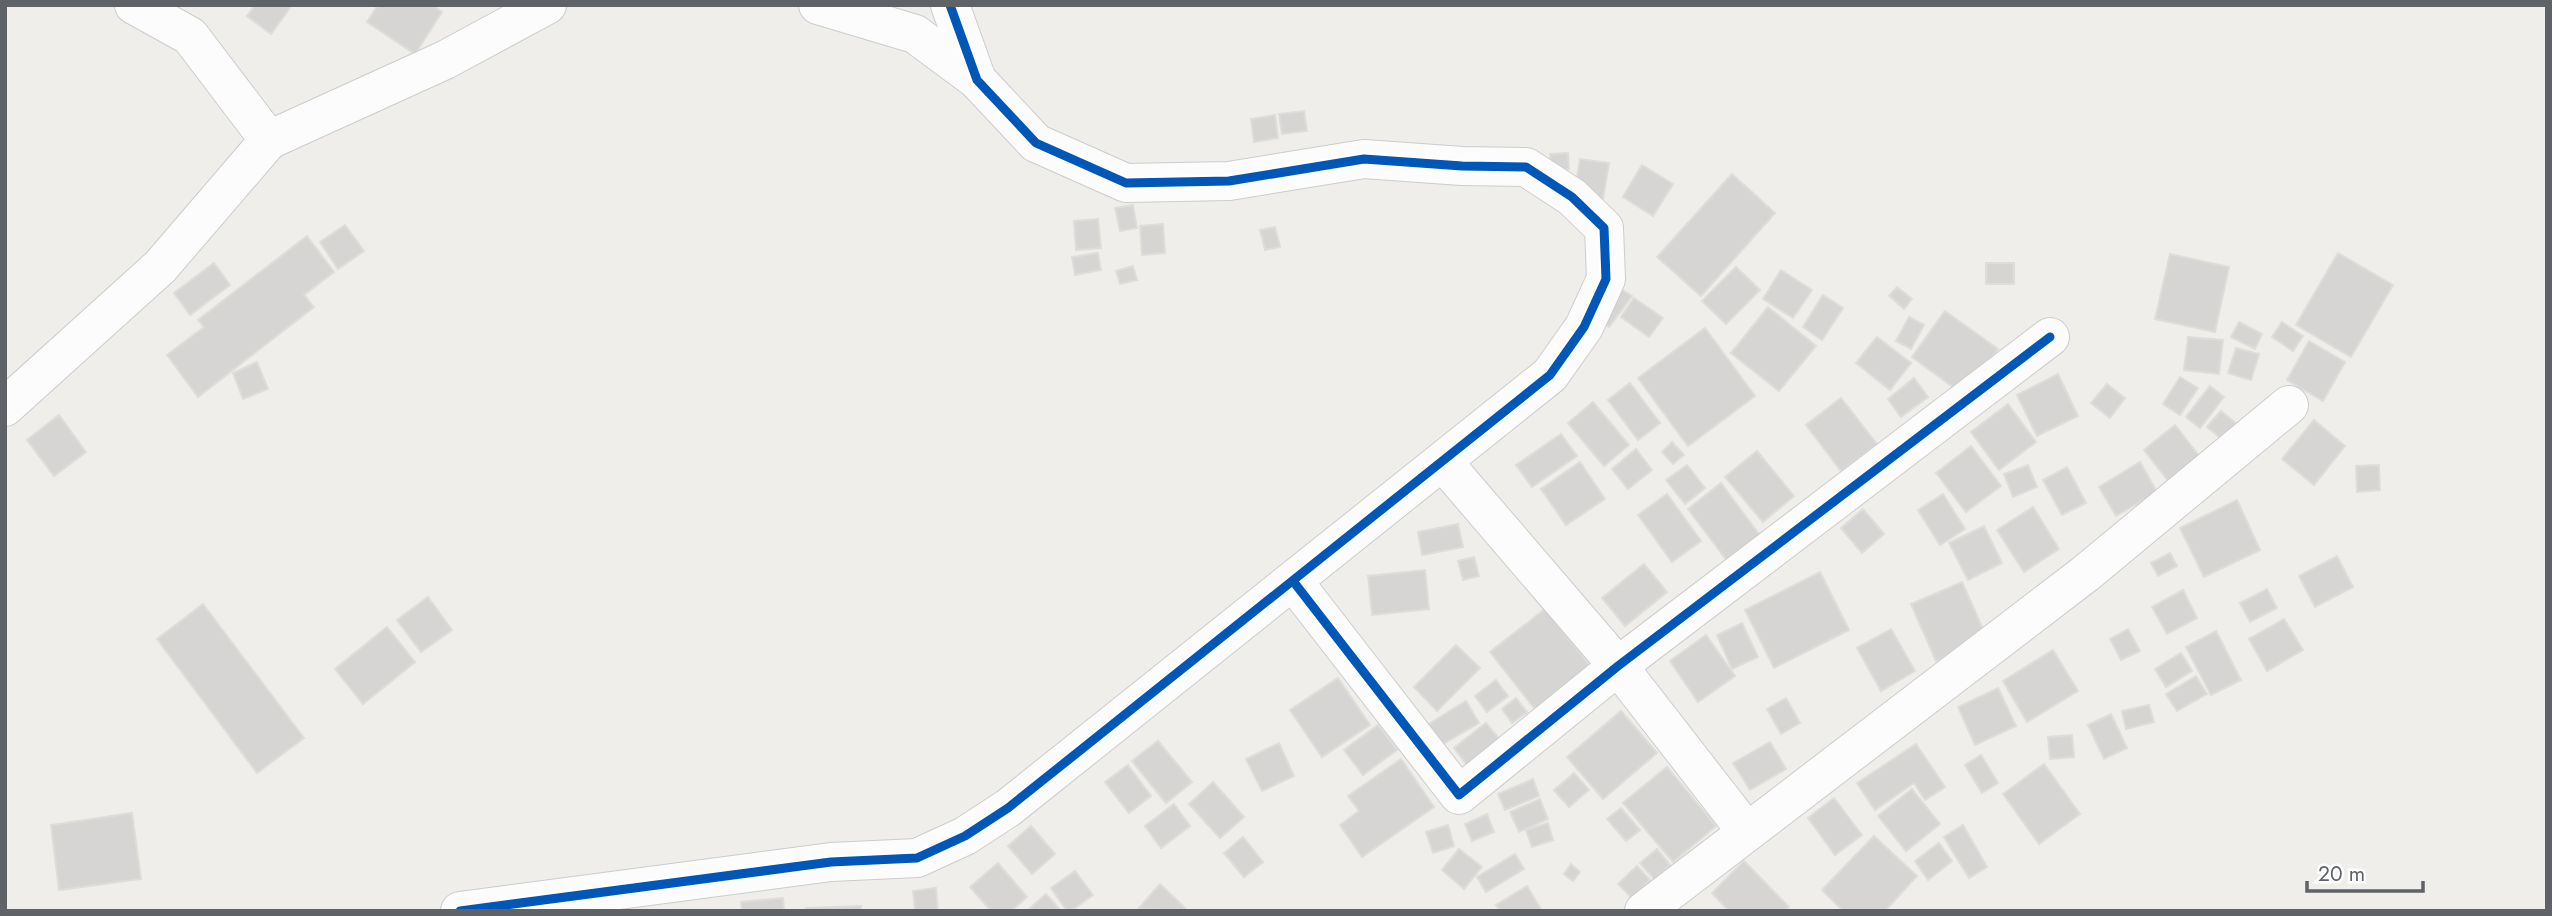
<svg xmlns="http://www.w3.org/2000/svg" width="2552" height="916" font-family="Jost,sans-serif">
	<rect width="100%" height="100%" fill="#efeeea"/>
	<g fill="#d6d5d3" stroke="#deddd9" stroke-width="2">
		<polygon points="255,5 292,5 271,34 247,16"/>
		<polygon points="378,5 433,5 442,12 415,54 367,22"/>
		<polygon points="1304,111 1307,131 1282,134 1279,114"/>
		<polygon points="1275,115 1278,138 1254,142 1251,119"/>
		<polygon points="1568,153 1569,169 1551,170 1550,154"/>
		<polygon points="1580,159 1609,163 1603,199 1574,195"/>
		<polygon points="1642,165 1673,184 1653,216 1623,197"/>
		<polygon points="1732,174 1775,213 1701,296 1657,257"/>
		<polygon points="1133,205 1137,228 1120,231 1115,208"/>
		<polygon points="1098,219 1101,248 1076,250 1074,221"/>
		<polygon points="1163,224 1165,253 1142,255 1140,226"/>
		<polygon points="345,225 364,251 338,269 320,242"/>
		<polygon points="1275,227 1280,247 1265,250 1260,230"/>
		<polygon points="307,236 334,272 304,295 314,307 198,397 167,355 204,327 198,320"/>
		<polygon points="1098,253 1101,270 1075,275 1072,257"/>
		<polygon points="2338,253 2393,285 2351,357 2296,325"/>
		<polygon points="2170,254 2229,267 2215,332 2155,319"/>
		<polygon points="214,263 230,285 190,315 174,293"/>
		<rect x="1986" y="263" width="28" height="21"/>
		<polygon points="1133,266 1137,280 1120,284 1116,271"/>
		<polygon points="1736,267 1760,290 1726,324 1702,301"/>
		<polygon points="1781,270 1812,290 1793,318 1763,299"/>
		<polygon points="1616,286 1632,296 1609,327 1595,316"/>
		<polygon points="1897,287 1912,299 1904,309 1889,296"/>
		<polygon points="1823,295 1843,308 1822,340 1803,327"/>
		<polygon points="1634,298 1663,318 1649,337 1621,317"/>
		<polygon points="1768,307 1816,346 1779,391 1731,353"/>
		<polygon points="1945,311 1998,349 1964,395 1912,357"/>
		<polygon points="1909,317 1924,325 1911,349 1896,341"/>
		<polygon points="2239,322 2262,334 2255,349 2231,337"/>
		<polygon points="2282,322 2303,336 2293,351 2272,337"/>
		<polygon points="1705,328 1755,396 1688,446 1638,378"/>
		<polygon points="1877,337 1911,363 1890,390 1856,363"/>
		<polygon points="2188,337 2223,340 2219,374 2184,370"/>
		<polygon points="2309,341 2345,362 2323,401 2287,380"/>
		<polygon points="2236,348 2259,354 2251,380 2228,373"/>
		<polygon points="257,362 268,389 243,399 233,373"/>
		<polygon points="2058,374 2078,416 2037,436 2017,395"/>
		<polygon points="2180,377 2198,388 2180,415 2163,404"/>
		<polygon points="1914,378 1928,397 1901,417 1888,399"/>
		<polygon points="1630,383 1660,423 1638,440 1608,400"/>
		<polygon points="2107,384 2125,398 2110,418 2091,403"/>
		<polygon points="2210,386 2224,397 2200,428 2186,417"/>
		<polygon points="1841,398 1877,444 1841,471 1806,425"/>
		<polygon points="1593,402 1629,445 1604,466 1568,423"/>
		<polygon points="2008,404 2036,442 1999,470 1971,432"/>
		<polygon points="2221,411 2237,424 2223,440 2207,427"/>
		<polygon points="59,415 86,452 54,476 27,440"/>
		<polygon points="2314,420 2345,446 2314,485 2282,459"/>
		<polygon points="2175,425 2200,457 2169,482 2144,450"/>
		<polygon points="1561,434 1577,456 1532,487 1516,465"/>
		<polygon points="1672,442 1684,455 1673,464 1662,452"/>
		<polygon points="1971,446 2001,486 1966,512 1936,473"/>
		<polygon points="1636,449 1652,470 1628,489 1612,469"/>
		<polygon points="1757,451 1794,496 1763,522 1725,477"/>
		<polygon points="1580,462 1605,499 1566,525 1541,489"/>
		<polygon points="2140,462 2157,492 2116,516 2099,487"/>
		<polygon points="1687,465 1705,488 1685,504 1666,480"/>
		<polygon points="2028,465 2037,487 2013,497 2004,474"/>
		<polygon points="2379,465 2380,490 2357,492 2356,466"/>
		<polygon points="2067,467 2086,503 2062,515 2043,480"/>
		<polygon points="1721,483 1764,541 1731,566 1688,509"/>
		<polygon points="1667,494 1701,541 1672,562 1638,515"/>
		<polygon points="1943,494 1965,529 1940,545 1918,510"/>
		<polygon points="2237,500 2260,550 2204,577 2180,528"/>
		<polygon points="2033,507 2059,549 2024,572 1997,530"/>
		<polygon points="1863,509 1884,534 1862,553 1841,528"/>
		<polygon points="1458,524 1463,547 1422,555 1418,532"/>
		<polygon points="1984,526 2002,563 1968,580 1949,543"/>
		<polygon points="2170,553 2177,566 2158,576 2151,563"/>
		<polygon points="2337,556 2353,587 2315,607 2299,576"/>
		<polygon points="1474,557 1479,576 1463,580 1458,561"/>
		<polygon points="1644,564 1667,592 1625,626 1602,598"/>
		<polygon points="1425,570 1429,609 1372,615 1368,576"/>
		<polygon points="1820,572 1849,630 1774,668 1745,610"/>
		<polygon points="1962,582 1987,638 1936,661 1911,604"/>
		<polygon points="2267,589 2277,608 2250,622 2240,603"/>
		<polygon points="2183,590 2197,618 2167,634 2152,607"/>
		<polygon points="428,597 452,630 421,652 397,620"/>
		<polygon points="203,604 304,738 257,773 157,639"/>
		<polygon points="1545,609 1593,670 1538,713 1490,652"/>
		<polygon points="2284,619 2303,650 2267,671 2249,639"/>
		<polygon points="1742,623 1758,657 1732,669 1717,635"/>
		<polygon points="387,627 415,662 363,704 335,669"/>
		<polygon points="1891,629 1915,671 1881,691 1857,648"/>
		<polygon points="2128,629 2140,651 2121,660 2110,639"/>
		<polygon points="2216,631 2241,680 2211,695 2186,647"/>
		<polygon points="1706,635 1735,676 1698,702 1670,661"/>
		<polygon points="1456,645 1480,668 1437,711 1414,687"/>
		<polygon points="2053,650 2078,691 2027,722 2003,681"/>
		<polygon points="2181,653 2192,671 2166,687 2155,669"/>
		<polygon points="2196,676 2207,694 2177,711 2166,694"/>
		<polygon points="1338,678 1370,725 1322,757 1290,710"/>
		<polygon points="1496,680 1508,696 1487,712 1475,696"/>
		<polygon points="1998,688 2016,726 1975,745 1958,707"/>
		<polygon points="1516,698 1527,712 1512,723 1502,709"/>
		<polygon points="1786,698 1800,723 1781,734 1767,709"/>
		<polygon points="1466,701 1479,723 1440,746 1427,725"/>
		<polygon points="2149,705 2154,722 2126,729 2122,711"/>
		<polygon points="1621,711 1657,753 1603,799 1567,757"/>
		<polygon points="2111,714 2127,748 2104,759 2088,725"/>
		<polygon points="1486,723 1507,748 1474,774 1454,748"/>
		<polygon points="1378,725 1397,750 1363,775 1344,750"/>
		<polygon points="2072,735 2074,757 2050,759 2048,737"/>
		<polygon points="1158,741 1192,782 1166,803 1132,761"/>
		<polygon points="1770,742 1786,769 1750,790 1733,763"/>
		<polygon points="1279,743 1294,776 1262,791 1246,759"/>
		<polygon points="1916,744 1945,787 1925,800 1914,783 1875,810 1857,783"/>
		<polygon points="1981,755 1998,783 1982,793 1965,765"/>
		<polygon points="1401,759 1434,807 1362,857 1340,825 1359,811 1348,796"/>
		<polygon points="2044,764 2080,814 2039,844 2003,794"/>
		<polygon points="1128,765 1151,796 1129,813 1105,782"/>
		<polygon points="1667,767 1716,826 1673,862 1623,803"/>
		<polygon points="1574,773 1589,790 1569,807 1554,790"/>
		<polygon points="1533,779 1539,796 1505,810 1498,794"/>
		<polygon points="1213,782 1244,817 1220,838 1189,804"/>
		<polygon points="1912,789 1940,824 1906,851 1878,816"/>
		<polygon points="1834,798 1862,835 1835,855 1808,818"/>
		<polygon points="1540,799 1548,819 1519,832 1510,812"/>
		<polygon points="1174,804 1190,826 1161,848 1145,826"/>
		<polygon points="1621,808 1640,830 1626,841 1607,819"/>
		<polygon points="132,813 141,879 59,890 51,825"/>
		<polygon points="1487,814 1494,832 1472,841 1465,824"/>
		<polygon points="1548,823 1553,840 1532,847 1526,830"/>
		<polygon points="1448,825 1454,846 1433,853 1426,832"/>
		<polygon points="1963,825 1987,867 1969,878 1944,837"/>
		<polygon points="1031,826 1055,854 1032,874 1008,846"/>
		<polygon points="1874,836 1917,876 1885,911 1843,911 1822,890"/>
		<polygon points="1243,837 1263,862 1244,877 1224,853"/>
		<polygon points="1939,843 1952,861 1928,880 1915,861"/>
		<polygon points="1459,849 1482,867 1464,889 1442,870"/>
		<polygon points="1657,849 1670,865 1654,879 1640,863"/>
		<polygon points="1515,854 1524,869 1486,892 1477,877"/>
		<polygon points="1744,861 1789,907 1785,911 1729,911 1712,893"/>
		<polygon points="998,863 1027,897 1011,911 991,911 970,887"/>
		<polygon points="1571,864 1580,872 1573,881 1564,874"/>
		<polygon points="1637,866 1650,880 1632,898 1618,884"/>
		<polygon points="1075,871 1093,895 1071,911 1067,911 1051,888"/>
		<polygon points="1160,884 1188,911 1138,909"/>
		<polygon points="1527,886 1542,911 1500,911 1496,905"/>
		<polygon points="936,888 938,911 915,911 913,891"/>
		<polygon points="1046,894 1061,911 1027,911"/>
		<polygon points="783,898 784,911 742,911 741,902"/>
		<polygon points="861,906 861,911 806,911 806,908"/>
	</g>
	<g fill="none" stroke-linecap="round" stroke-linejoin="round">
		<defs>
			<g id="minor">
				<polyline points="134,5 190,36 269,140"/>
				<polyline points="818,5 915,34 977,80"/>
				<polyline points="5,407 160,267 269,140 445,60 547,5"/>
				<polyline points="1443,462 1618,666 1747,832"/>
				<polyline points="1293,581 1459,795 1618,666 2050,337"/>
				<polyline points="460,911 831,862 917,858 965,836 1008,808 1550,375 1584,327 1606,279 1604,228 1572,197 1526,167 1462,166 1364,159 1229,181 1126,183 1036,143 977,80 950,5"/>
				<polyline points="1644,911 2085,574 2289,405"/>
			</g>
		</defs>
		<use href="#minor" stroke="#cbcccc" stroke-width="40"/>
		<use href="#minor" stroke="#fdfcfc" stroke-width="38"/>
		<defs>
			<g id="cycleway">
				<polyline points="1293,581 1459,795 1618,666 2050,337"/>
				<polyline points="460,911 831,862 917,858 965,836 1008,808 1550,375 1584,327 1606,279 1604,228 1572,197 1526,167 1462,166 1364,159 1229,181 1126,183 1036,143 977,80 950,5"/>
			</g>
		</defs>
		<use href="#cycleway" stroke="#fff" stroke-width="13"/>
		<use href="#cycleway" stroke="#0057b8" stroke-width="9"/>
	</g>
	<rect width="2552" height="916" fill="none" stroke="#5f6368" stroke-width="14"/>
	<path d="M2307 881v10h116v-10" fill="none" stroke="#5f6368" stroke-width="3.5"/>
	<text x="2318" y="881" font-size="21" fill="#5f6368" stroke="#ffffff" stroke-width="5" paint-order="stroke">20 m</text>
</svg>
